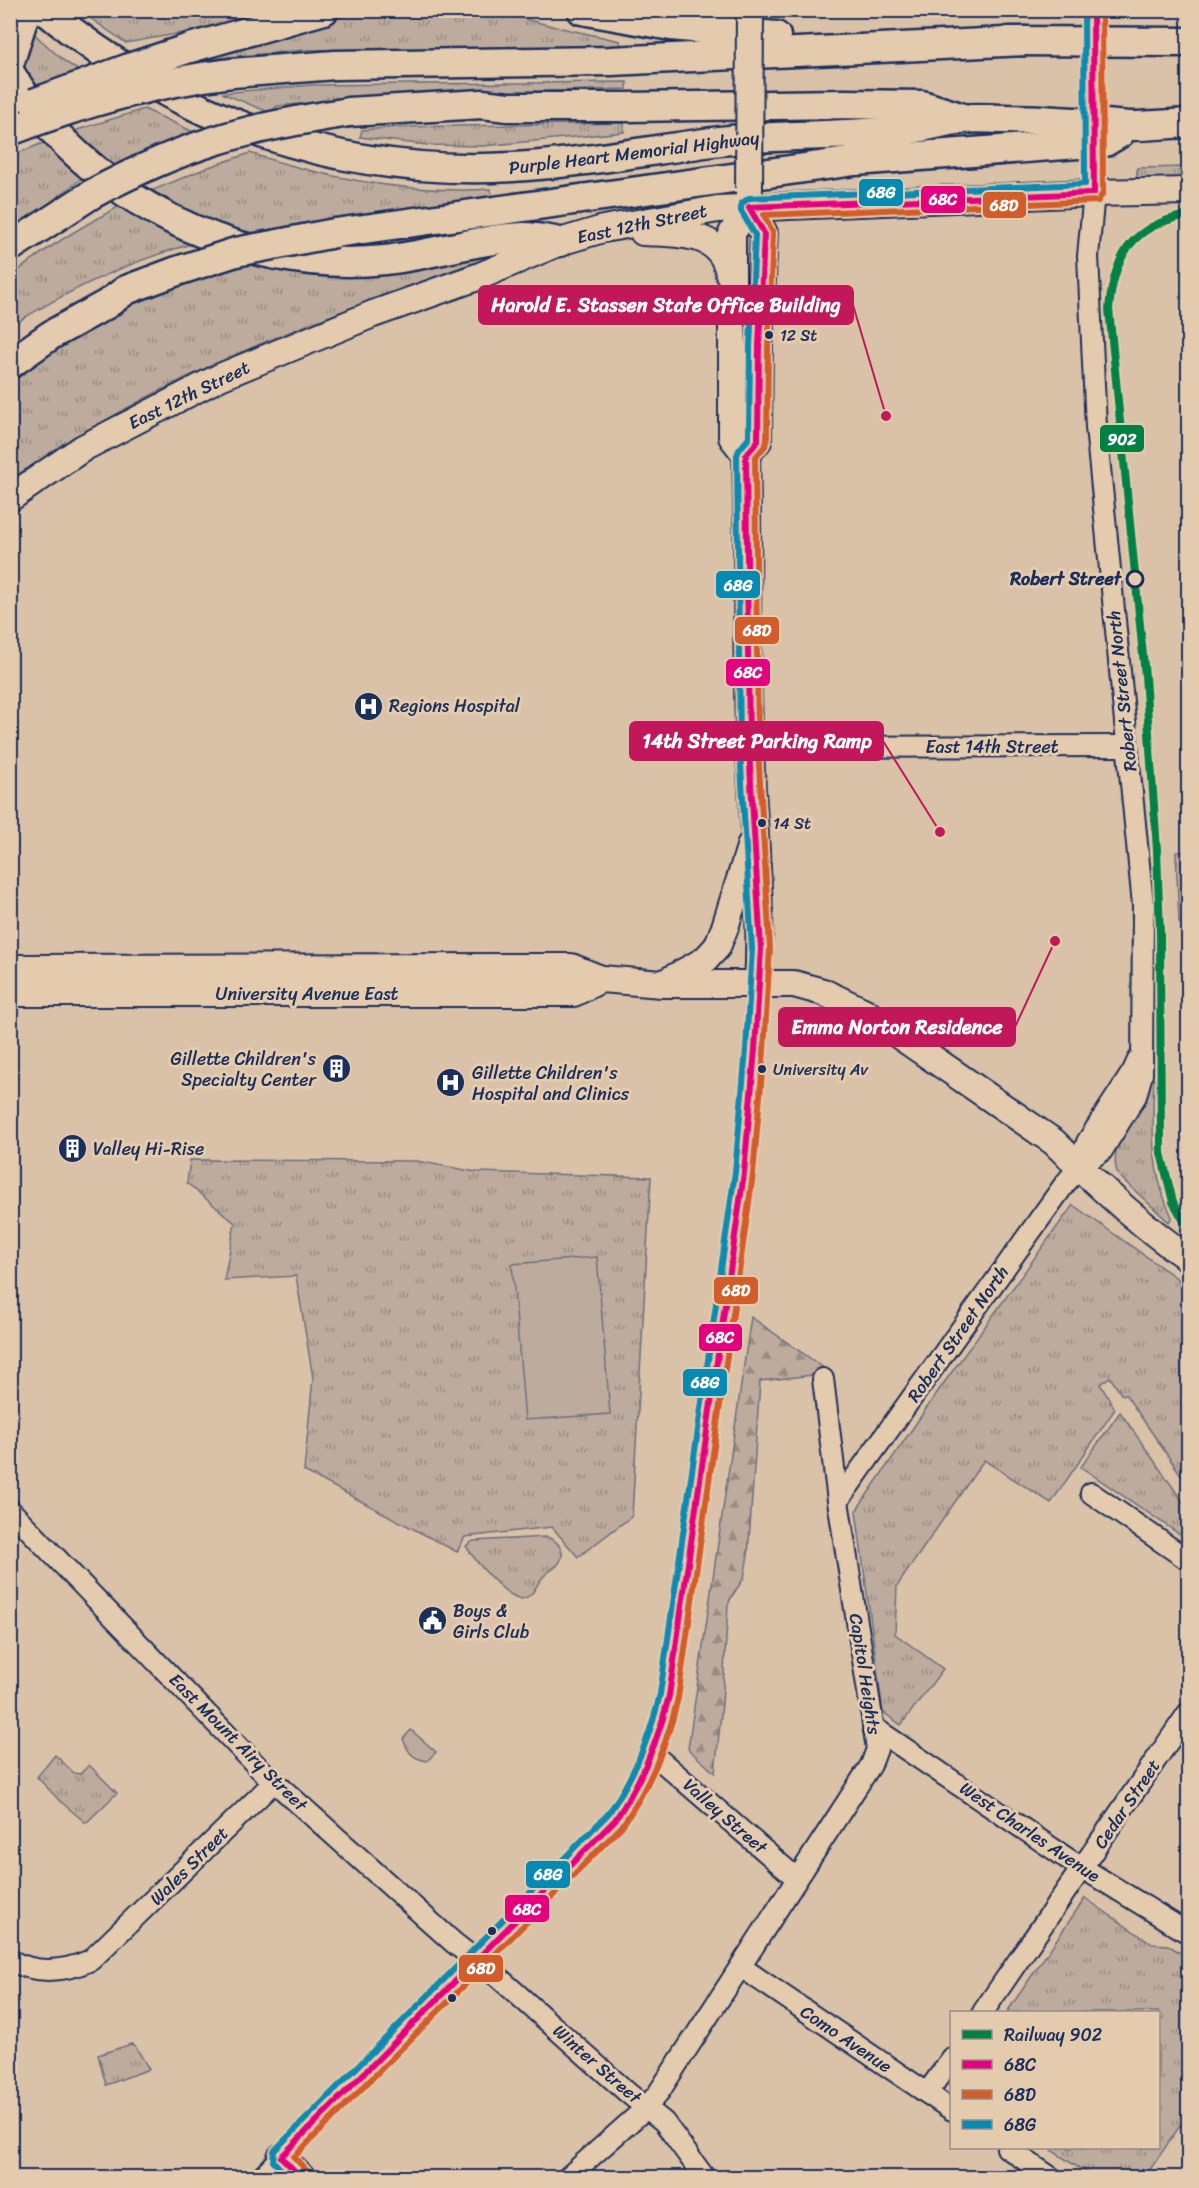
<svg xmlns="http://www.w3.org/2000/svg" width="1199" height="2188" font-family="Sriracha,sans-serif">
	<defs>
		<pattern id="grass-tufts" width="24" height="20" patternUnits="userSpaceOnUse" patternTransform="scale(1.5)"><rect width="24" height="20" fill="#bdac9d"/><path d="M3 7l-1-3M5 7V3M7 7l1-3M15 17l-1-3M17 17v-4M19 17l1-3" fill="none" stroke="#998c83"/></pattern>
		<pattern id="forest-firs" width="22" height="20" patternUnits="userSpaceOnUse" patternTransform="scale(1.5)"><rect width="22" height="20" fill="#bdac9d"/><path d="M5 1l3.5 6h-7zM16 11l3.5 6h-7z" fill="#998c83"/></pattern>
	</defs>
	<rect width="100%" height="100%" fill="#d9c2a8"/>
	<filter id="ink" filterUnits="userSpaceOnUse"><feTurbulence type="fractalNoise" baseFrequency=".0167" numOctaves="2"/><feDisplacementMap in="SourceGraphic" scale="12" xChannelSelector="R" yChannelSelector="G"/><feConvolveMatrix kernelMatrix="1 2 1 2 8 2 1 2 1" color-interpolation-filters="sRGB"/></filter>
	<g filter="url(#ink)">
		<g fill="url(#grass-tufts)" stroke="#6c6e7e" stroke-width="1.5">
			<polygon points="368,10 494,11 552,26 620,41 621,46 303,50 209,59 198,53"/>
			<polygon points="80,11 296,11 254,20 126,43"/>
			<polygon points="33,33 64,61 78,70 77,74 32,93 21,78"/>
			<polygon points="627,82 627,89 399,95 277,106 271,113 222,93 312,85"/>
			<polygon points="144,109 196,133 110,171 67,133"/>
			<polygon points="624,123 624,132 483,146 427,145 360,137 362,130 399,127"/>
			<polygon points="53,139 89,173 11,232 11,156"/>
			<path d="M250,153C328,179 409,194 491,189L492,196L228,236L141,195L209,167Z"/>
			<polygon points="1188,167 1188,181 1137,182 1137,168"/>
			<path d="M128,202L198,242C132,260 68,290 11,326V276C48,246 85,224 128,202Z"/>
			<polygon points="530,219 530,224 466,240 311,252 455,229"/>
			<polygon points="755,236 750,437 744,437 741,237"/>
			<path d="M523,244L495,256L467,265C363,303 258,340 159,391C108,417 59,448 11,479V373L128,303L195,279L232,268L269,260Z"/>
			<polygon points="1176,852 1188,852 1188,927 1179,923"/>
			<path d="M1151,1078L1154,1079C1152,1128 1150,1172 1172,1217L1169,1222L1119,1176C1104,1151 1138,1101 1151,1078Z"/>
			<polygon points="190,1160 417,1161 476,1172 651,1177 632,1516 578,1557 552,1527 465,1537 457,1552 304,1471 313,1378 296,1276 224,1280 235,1223 187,1183"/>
			<polygon points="1073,1205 1188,1286 1188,1485 1126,1395 1121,1394 1110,1377 1100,1384 1115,1409 1051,1503 984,1460 897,1586 895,1634 943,1669 901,1725 883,1712 856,1511 941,1387"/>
			<polygon points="1120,1412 1188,1509 1188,1540 1081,1467"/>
			<path d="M547,1537C558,1541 567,1551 559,1563C555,1569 548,1571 544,1576C535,1584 535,1597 521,1599C503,1595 476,1562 466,1546L473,1541Z"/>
			<path d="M411,1730L436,1752L427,1761C412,1758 409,1754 403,1739Z"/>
			<polygon points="55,1755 74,1773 80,1774 89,1765 117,1793 86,1823 60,1801 37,1777"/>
			<polygon points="1085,1898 1152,1944 1168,1945 1188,1958 1188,2114 1145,2177 1093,2177 1048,2148 1158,2148 1158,2012 1007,2012"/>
			<polygon points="131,2044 135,2046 149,2069 106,2085 98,2055"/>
		</g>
		<polygon fill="url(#forest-firs)" stroke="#6c6e7e" stroke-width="1.5" points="751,1317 831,1373 760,1381 748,1555 744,1578 732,1596 728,1605 722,1704 715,1773 688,1749"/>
		<polygon fill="#bdac9d" stroke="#6c6e7e" stroke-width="1.5" points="597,1257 610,1414 525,1420 512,1264"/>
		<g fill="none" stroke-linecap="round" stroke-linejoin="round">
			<defs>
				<g id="minor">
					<polyline points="749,749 783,747 1127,746"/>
					<polyline points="1079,1167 1087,1142 1133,1071 1138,1060"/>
					<polyline points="1091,1493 1188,1560"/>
					<polyline points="838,1501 1064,1185 1079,1167 1102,1151 1136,1096 1142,1074 1143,905 1096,427 1088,256 1094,193 1093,160"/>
					<polyline points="10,1510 259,1768 454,1943 498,1977 628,2093 664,2122 705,2178"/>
					<polyline points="873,1727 1068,1859 1188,1933"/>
					<polyline points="653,1754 796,1878"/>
					<path d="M10,1960C37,1975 64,1972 91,1960L274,1782"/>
					<polyline points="741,1967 952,2110"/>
					<polyline points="983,2012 1188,1713"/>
					<polyline points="927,2093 952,2058"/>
					<polyline points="1007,2148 1052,2178"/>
					<path d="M261,2178L599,1837C640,1792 656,1755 669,1696L744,1173L752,1089L758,984"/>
					<polyline points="567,2178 646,2108 659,2092 871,1765 877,1749 838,1501 823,1379"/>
				</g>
				<g id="major">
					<path d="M749,207L732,233V437L746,455C749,553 745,653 750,751C753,829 763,906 758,984"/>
					<path d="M643,232C677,234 722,230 729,274"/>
					<polyline points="746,455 758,441 759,347 764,233 749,207 749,194"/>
					<polyline points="10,498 83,448 220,377 373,314 480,276 560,242 603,229 718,209 1094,193 1188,191"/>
					<path d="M10,968L571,967L601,979L662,984H794L823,992L865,1012L1054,1142C1095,1183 1140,1225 1188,1258"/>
					<polyline points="664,983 705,960 717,947 725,927 751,844"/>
					<polyline points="10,993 574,993 601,979"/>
					<polyline points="281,2157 302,2178"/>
				</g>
				<g id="highway">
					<path d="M45,10C178,121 339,177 513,167C583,163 651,150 720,141C781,134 843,137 904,130C924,127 943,122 963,119C976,117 991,119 1004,119C1046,119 1087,123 1129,126C1149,126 1169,124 1188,123"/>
					<polyline points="582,10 671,26 776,36"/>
					<polyline points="1008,41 1188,42"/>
					<polyline points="190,48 324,10"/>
					<polyline points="10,61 26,10"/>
					<path d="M10,73C86,198 239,275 385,260C431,255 477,239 524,237C536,237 548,240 560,242"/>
					<polyline points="232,73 335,65 611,61 1026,41"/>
					<polyline points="349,112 482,104 508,107 625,107 844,104 922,105 960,117"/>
					<polyline points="335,233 855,161 1105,142 1120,133"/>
					<polyline points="10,247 92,194"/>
					<polyline points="10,364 51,335 107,304 126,290 177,271"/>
				</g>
			</defs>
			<use href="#minor" stroke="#1b2f5e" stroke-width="24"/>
			<use href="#major" stroke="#1b2f5e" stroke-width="30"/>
			<use href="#highway" stroke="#1b2f5e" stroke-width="33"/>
			<use href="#minor" stroke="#e5cbad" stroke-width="20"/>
			<use href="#major" stroke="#e5cbad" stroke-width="26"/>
			<use href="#highway" stroke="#e5cbad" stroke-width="28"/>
			<defs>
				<polyline id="minor-bridge" points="1093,10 1093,160"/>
				<polyline id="major-bridge" points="749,188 750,10"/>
				<g id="highway-bridge">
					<polyline points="34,103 132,67 190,48"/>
					<path d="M10,131C81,103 157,82 232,73"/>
					<path d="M92,194C131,173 172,154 214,141C258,127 305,119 349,112"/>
					<polyline points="177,271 236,252 335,233"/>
				</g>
			</defs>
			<use href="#minor-bridge" stroke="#1b2f5e" stroke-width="24" stroke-linecap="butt"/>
			<use href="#major-bridge" stroke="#1b2f5e" stroke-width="30" stroke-linecap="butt"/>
			<use href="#highway-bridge" stroke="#1b2f5e" stroke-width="33" stroke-linecap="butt"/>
			<use href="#minor-bridge" stroke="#e5cbad" stroke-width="20"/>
			<use href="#major-bridge" stroke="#e5cbad" stroke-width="26"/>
			<use href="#highway-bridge" stroke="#e5cbad" stroke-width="28"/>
			<defs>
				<path id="bus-1" d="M302,2178L281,2157L615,1820C642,1781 658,1742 669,1696L744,1173L755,1050L761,949L749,749L746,455L758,441L759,347L764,233L749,207L1094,193L1093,10"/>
				<path id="bus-2" d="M308,2172L294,2157L622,1826C650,1786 667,1745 678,1698L753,1174L764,1051L770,948L758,749L755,458L765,446L767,441L768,347L773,233L764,215L1098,201L1103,193L1102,10"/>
				<path id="bus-3" d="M289,2178L273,2161L274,2151L608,1814C634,1777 650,1738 660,1694L735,1172L746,1049L752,949L740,749L737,455L739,450L749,438L750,347L755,235L741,211V204L749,198L1085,184L1084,10"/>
			</defs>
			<use href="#bus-1" stroke="#e5cbad" stroke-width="10"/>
			<use href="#bus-2" stroke="#e5cbad" stroke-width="10"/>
			<use href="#bus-3" stroke="#e5cbad" stroke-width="10"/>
			<use href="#bus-1" stroke="#e5007d" stroke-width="6"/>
			<use href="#bus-2" stroke="#d25d2b" stroke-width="6"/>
			<use href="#bus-3" stroke="#078ab2" stroke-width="6"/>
			<defs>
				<path id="rail-1" d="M1188,215C1132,225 1114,255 1109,309L1145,676L1157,850L1160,933L1161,1153L1173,1202L1188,1228"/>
			</defs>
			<use href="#rail-1" stroke="#e5cbad" stroke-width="12"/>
			<use href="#rail-1" stroke="#008144" stroke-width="8"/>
		</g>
	</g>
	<defs>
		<symbol id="hospital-disc" viewBox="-11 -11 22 22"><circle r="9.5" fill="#1b2f5e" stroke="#e5cbad"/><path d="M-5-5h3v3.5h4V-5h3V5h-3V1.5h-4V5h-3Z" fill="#fff"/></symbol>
		<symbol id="building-disc" viewBox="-11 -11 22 22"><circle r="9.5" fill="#1b2f5e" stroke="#e5cbad"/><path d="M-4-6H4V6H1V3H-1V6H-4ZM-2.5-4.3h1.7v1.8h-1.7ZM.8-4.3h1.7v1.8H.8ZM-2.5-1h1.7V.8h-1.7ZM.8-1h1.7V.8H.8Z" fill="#fff"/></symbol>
		<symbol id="civic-disc" viewBox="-11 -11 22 22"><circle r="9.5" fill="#1b2f5e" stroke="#e5cbad"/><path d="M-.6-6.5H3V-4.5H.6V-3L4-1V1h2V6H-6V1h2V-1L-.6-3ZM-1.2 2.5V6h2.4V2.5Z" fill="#fff"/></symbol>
	</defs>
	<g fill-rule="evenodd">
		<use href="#hospital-disc" x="352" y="690" width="33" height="33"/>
		<use href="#building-disc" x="320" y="1052" width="33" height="33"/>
		<use href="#hospital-disc" x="434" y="1066" width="33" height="33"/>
		<use href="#building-disc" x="56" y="1132" width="33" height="33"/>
		<use href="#civic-disc" x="416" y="1604" width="33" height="33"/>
	</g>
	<g fill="#1b2f5e" stroke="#e5cbad" stroke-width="2">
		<circle cx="769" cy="335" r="5"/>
		<circle cx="762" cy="823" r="5"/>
		<circle cx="762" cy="1069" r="5"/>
		<circle cx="492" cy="1931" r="5"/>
		<circle cx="452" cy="1998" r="5"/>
	</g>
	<circle fill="#e5cbad" stroke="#1b2f5e" stroke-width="3" cx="1135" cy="579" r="8"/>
	<g text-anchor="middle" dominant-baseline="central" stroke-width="6" stroke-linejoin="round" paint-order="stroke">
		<g font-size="16" fill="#1b2f5e" stroke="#e5cbad" text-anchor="start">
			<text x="780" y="335">12 St</text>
			<text x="773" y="823">14 St</text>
			<text x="773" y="1069">University Av</text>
		</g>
		<g font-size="18" fill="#1b2f5e" stroke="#e5cbad">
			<text transform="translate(634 153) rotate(-7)">Purple Heart Memorial Highway</text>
			<text transform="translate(642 224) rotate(-12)">East 12th Street</text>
			<text transform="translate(189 395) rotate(-26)">East 12th Street</text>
			<text transform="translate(1122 691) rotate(-96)">Robert Street North</text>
			<text x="992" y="747">East 14th Street</text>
			<text x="307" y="994">University Avenue East</text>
			<text transform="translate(958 1334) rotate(-55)">Robert Street North</text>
			<text transform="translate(865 1674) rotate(81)">Capitol Heights</text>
			<text transform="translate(238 1742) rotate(45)">East Mount Airy Street</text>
			<text transform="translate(1127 1804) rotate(-56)">Cedar Street</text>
			<text transform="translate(725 1816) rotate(41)">Valley Street</text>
			<text transform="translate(1030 1832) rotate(34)">West Charles Avenue</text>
			<text transform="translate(189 1866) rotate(-45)">Wales Street</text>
			<text transform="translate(846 2039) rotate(34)">Como Avenue</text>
			<text transform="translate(597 2064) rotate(41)">Winter Street</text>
		</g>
		<g font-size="18" font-weight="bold" fill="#1b2f5e" stroke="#e5cbad" text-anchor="end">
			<text x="1121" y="579">Robert Street</text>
		</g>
		<g font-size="18" fill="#1b2f5e" stroke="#e5cbad" text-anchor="start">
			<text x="389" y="706">Regions Hospital</text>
			<text x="316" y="1059" text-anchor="end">Gillette Children's<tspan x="316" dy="21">Specialty Center</tspan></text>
			<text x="472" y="1073">Gillette Children's<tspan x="472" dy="21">Hospital and Clinics</tspan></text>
			<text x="93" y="1149">Valley Hi-Rise</text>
			<text x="453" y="1611">Boys &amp;<tspan x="453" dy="21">Girls Club</tspan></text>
		</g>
	</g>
	<path fill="none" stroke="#c2185b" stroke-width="2" d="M886 416L853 305M940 832L883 741M1055 941L1015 1027"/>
	<g fill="#c2185b" stroke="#e5cbad" stroke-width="2">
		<circle cx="886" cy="416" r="6"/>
		<circle cx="940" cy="832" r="6"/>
		<circle cx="1055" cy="941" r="6"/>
	</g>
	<g fill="#c2185b" stroke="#c2185b" stroke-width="2">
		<rect x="479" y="286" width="374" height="38" rx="6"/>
		<rect x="630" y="722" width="253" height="38" rx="6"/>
		<rect x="779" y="1008" width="236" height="38" rx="6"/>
	</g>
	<g font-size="20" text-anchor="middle" font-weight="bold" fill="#fff">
		<text x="666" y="312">Harold E. Stassen State Office Building</text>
		<text x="757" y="748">14th Street Parking Ramp</text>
		<text x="897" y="1034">Emma Norton Residence</text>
	</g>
	<g stroke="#e5cbad" stroke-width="2">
		<rect x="858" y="178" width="46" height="29" rx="6" fill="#078ab2"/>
		<rect x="920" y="185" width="46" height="29" rx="6" fill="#e5007d"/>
		<rect x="982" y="191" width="45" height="28" rx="6" fill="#d25d2b"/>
		<rect x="1099" y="424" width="46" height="29" rx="6" fill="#008144"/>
		<rect x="715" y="570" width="46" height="29" rx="6" fill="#078ab2"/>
		<rect x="734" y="616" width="46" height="29" rx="6" fill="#d25d2b"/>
		<rect x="725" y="658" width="46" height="29" rx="6" fill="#e5007d"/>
		<rect x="713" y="1276" width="46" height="29" rx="6" fill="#d25d2b"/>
		<rect x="698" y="1323" width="45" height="29" rx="6" fill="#e5007d"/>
		<rect x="682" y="1368" width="46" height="29" rx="6" fill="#078ab2"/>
		<rect x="525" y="1860" width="46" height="29" rx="6" fill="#078ab2"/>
		<rect x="504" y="1894" width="46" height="29" rx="6" fill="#e5007d"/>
		<rect x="458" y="1954" width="46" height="29" rx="6" fill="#d25d2b"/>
	</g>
	<g font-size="16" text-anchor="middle" font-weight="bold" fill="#fff">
		<text x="881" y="198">68G</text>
		<text x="943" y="205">68C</text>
		<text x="1004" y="211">68D</text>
		<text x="1122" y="445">902</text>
		<text x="738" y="591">68G</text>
		<text x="757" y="636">68D</text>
		<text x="748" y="678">68C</text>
		<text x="736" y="1296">68D</text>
		<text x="720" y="1343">68C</text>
		<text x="705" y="1388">68G</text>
		<text x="548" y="1880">68G</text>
		<text x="527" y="1915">68C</text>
		<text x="481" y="1974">68D</text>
	</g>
	<rect width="1199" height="2188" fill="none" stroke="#e5cbad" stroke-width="36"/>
	<rect x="18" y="18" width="1163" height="2152" fill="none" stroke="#1b2f5e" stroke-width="2" filter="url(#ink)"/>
	<rect x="950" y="2011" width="210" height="138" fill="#e5cbad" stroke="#948d8d" stroke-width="1.5"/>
	<rect x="962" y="2030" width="30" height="9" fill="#008144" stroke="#948d8d" stroke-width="1.5"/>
	<text x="1004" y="2041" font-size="18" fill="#1b2f5e">Railway 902</text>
	<rect x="962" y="2060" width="30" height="9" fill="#e5007d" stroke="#948d8d" stroke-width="1.5"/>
	<text x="1004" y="2071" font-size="18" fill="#1b2f5e">68C</text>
	<rect x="962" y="2090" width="30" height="9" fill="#d25d2b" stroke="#948d8d" stroke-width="1.5"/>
	<text x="1004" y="2101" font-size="18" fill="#1b2f5e">68D</text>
	<rect x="962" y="2120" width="30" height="9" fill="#078ab2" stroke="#948d8d" stroke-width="1.5"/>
	<text x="1004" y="2131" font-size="18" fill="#1b2f5e">68G</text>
</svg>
